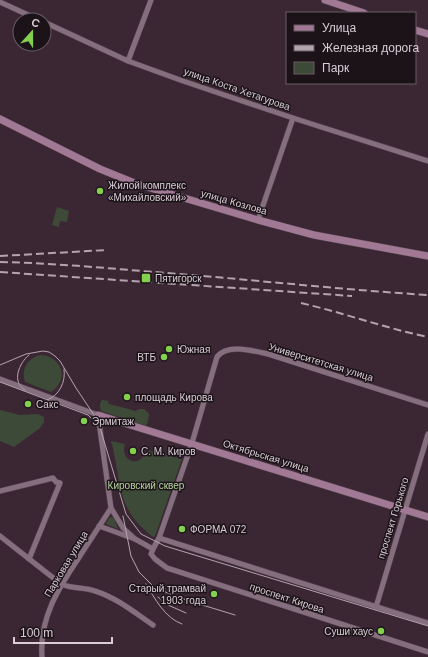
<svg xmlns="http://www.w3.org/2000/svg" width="428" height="657" font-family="Helvetica,sans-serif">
	<rect width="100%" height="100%" fill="#3b2734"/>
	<g fill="#3e4a38">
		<polygon points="57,207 69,211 67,222 60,221 59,227 52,225"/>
		<path d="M40,355C62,356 70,379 51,392L25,382C21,369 27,359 40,355Z"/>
		<path d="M102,400L108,401L109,404L136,411L139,409H144L149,414L148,421L146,426L101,411C100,407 99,404 102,400Z"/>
		<polygon points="0,410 20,415 38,414 44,417 44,422 40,428 14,447 0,441"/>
		<path d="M111,441L125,444C119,462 142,469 146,450L182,459L155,536L153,537C127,516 122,502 117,469C115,459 114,450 111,441Z"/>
		<polygon points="111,517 114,518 118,529 106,524 109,518"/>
	</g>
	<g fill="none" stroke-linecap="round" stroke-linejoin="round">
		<defs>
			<g id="street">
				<polyline points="0,2 39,20"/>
				<polyline points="44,22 128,61 183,81 293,118 428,161"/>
				<polyline points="128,61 151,0"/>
				<polyline points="258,220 293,118"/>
				<polyline points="0,379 98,415 111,508 123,528 135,539"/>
				<polyline points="0,491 53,478 56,482 60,483 29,559"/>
				<polyline points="99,526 135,539 153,549"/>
				<path d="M0,536L61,584C72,589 84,587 95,591C117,598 134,612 153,625"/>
				<path d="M159,538L192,443L217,357C227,343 254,351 268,354L428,405"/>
				<polyline points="376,607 428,434"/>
				<polyline points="428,623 159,538 153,549 151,554 155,559 167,568 428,652"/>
				<path d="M42,657C39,618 59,587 80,556C90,540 101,524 111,508"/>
			</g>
			<g id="secondary">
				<polyline points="325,0 364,13"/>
				<polyline points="415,30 428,34"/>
				<polyline points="0,119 100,169 137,184 258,220 314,235 428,256"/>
				<polyline points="98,415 428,517"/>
			</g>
		</defs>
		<use href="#street" stroke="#554550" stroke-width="6"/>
		<use href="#secondary" stroke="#554550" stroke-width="8"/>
		<use href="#street" stroke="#856e7d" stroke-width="5"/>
		<use href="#secondary" stroke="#a17994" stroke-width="7"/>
		<g stroke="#b3a4ae" stroke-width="1">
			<polyline points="0,365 26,354 43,351 49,352 55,356 60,361 76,388 98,421 126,514 141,534 165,546 428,626"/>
			<polyline points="0,382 88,415 95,422"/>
			<path d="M25,390C11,382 19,363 29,355"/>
			<path d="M47,400C59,396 66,382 64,369"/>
			<polyline points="123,516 131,556 139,572 155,588 186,600 235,615"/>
			<path d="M146,584C155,599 165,618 182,624"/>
			<polyline points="158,597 168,605 186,613"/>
		</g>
		<g stroke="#b3a4ae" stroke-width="2" stroke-dasharray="8 4" stroke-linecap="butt">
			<polyline points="0,256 107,250"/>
			<path d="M0,262C47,263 95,267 142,271C237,278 332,289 428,295"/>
			<polyline points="0,272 352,296"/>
			<path d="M301,303C344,313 385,328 428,337"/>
		</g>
	</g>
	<g fill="#84d04e" stroke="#1c1319" stroke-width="1.5">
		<circle cx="100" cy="191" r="4"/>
		<rect x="141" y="273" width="10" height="10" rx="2"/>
		<circle cx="169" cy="349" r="4"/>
		<circle cx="164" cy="357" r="4"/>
		<circle cx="127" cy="397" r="4"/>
		<circle cx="28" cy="404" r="4"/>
		<circle cx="84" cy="421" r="4"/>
		<circle cx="133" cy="451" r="4"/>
		<circle cx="182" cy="529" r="4"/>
		<circle cx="214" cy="594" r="4"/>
		<circle cx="381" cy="631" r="4"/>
	</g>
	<g text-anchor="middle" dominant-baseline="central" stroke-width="3" stroke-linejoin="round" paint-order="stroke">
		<g font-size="10" fill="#dacdd5" stroke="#1c1319">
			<text transform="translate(237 89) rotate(19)">улица Коста Хетагурова</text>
			<text transform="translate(234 202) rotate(16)">улица Козлова</text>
			<text transform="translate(321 362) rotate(17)">Университетская улица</text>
			<text transform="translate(266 456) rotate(17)">Октябрьская улица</text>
			<text transform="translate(393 518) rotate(-73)">проспект Горького</text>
			<text transform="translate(66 564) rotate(-59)">Парковая улица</text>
			<text transform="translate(287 598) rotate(18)">проспект Кирова</text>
		</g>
		<g font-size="10" fill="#dacdd5" stroke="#1c1319" text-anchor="start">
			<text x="108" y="185">Жилой комплекс<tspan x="108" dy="12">«Михайловский»</tspan></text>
			<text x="155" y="278">Пятигорск</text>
			<text x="177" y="349">Южная</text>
			<text x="156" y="357" text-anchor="end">ВТБ</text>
			<text x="135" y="397">площадь Кирова</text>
			<text x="36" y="404">Сакс</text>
			<text x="92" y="421">Эрмитаж</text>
			<text x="141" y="451">С. М. Киров</text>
			<text x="190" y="529">ФОРМА 072</text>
			<text x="206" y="588" text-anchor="end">Старый трамвай<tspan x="206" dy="12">1903 года</tspan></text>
			<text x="373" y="631" text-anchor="end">Суши хаус</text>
		</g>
		<g font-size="10" fill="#b2d79d" stroke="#1c1319">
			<text x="146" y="485">Кировский сквер</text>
		</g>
	</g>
	<rect x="286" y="12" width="130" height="72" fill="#1c1319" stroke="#685d64"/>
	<rect x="294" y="25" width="20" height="6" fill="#a17994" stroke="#685d64"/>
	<text x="322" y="32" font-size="12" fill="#dacdd5">Улица</text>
	<rect x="294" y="45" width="20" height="6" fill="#b3a4ae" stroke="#685d64"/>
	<text x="322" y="52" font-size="12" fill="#dacdd5">Железная дорога</text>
	<rect x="294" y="62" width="20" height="12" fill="#3e4a38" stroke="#685d64"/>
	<text x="322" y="72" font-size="12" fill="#dacdd5">Парк</text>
	<g transform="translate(32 32) rotate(21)"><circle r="19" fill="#1c1319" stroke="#685d64"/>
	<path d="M0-3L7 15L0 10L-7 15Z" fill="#84d04e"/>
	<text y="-6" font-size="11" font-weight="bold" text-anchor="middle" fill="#dacdd5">С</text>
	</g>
	<path d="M14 637v6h98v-6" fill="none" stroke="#dacdd5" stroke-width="2"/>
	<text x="20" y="637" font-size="12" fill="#dacdd5" stroke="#1c1319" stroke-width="3" paint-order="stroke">100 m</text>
</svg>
